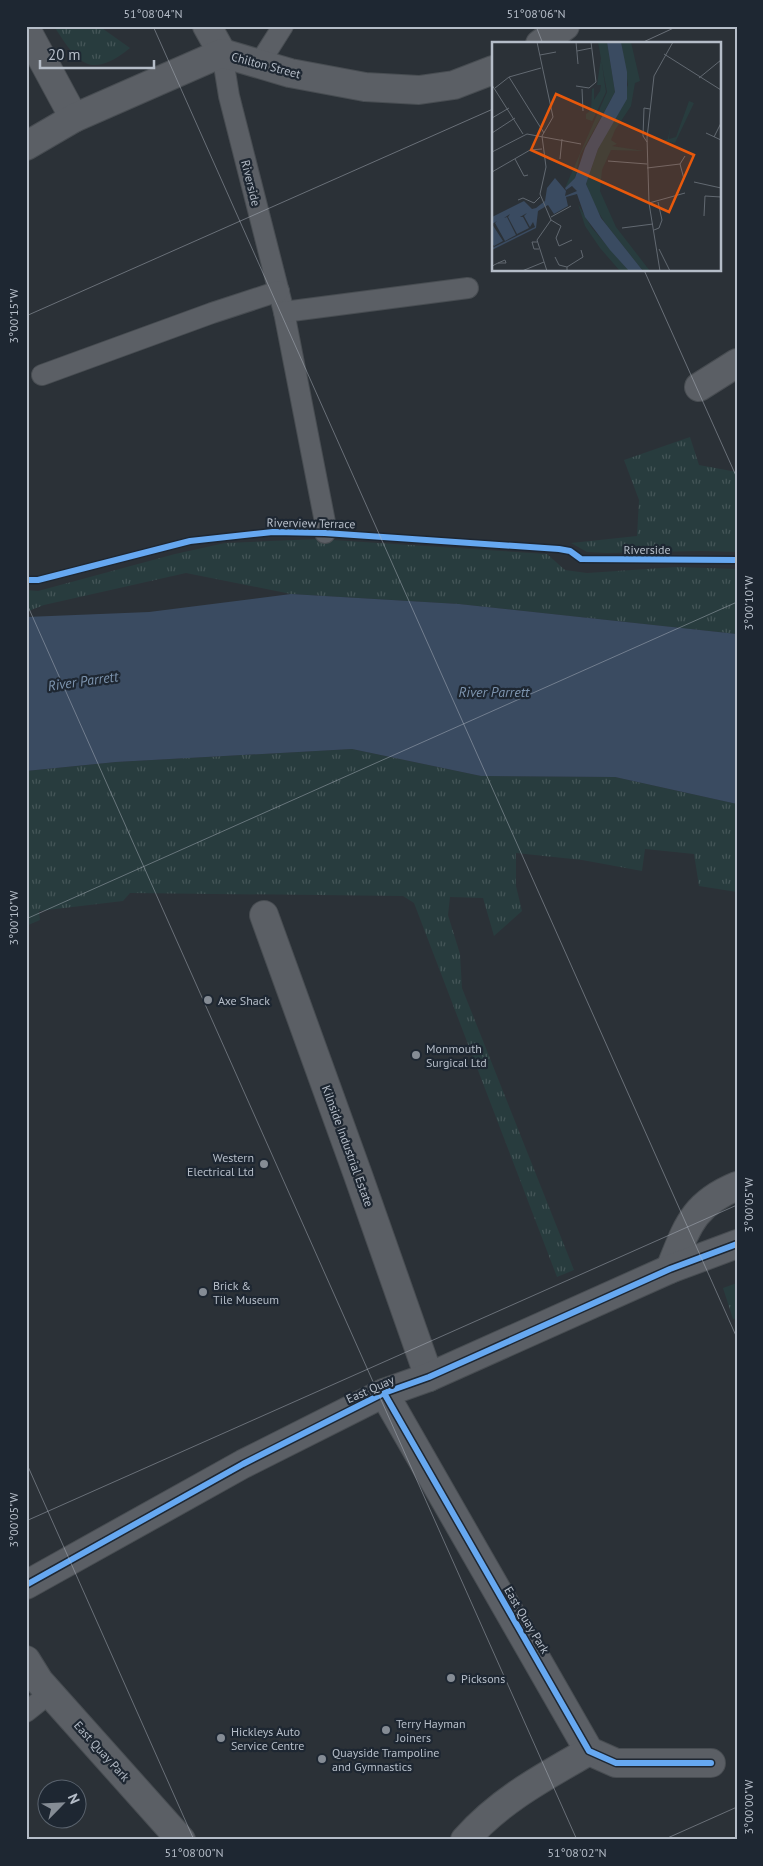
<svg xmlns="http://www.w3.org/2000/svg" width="763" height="1866" font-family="'PT Sans',sans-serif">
	<defs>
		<pattern id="grass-tufts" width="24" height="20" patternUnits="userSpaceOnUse" patternTransform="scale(1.25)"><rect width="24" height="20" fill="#283c3e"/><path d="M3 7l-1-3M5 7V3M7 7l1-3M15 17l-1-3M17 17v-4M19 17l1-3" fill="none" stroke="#455658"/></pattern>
	</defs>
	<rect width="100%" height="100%" fill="#2b3137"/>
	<g fill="url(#grass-tufts)">
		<path d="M54,26H99L130,48C90,80 78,64 54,26Z"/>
		<polygon points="690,437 699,465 737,472 737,552 701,551 607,553 587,552 571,543 637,536 639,500 624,460"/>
		<polygon points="317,539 547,554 565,570 587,573 677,567 737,569 737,634 459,604 291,594 186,573 44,605 26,612 26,590 38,591 175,554 225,543"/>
		<polygon points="352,749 481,776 615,777 737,804 737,892 699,886 694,854 645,849 642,871 582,860 516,853 516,886 522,911 494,936 483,898 450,897 448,915 460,954 462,988 574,1270 557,1277 414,903 403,896 130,893 123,901 39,911 40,920 26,926 26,771 116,762"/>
		<polygon points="737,1283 737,1318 733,1319 723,1288"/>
	</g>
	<polygon fill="#3a4b61" points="291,594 459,604 737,634 737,804 615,777 481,776 352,749 116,762 26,771 26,617 149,612"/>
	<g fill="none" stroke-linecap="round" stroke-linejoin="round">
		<defs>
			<g id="service">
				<polyline points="222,53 229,96 284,312 325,522 325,533"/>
				<polyline points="259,64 283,26"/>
				<polyline points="284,312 468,288"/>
				<polyline points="42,375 212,313 279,291"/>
				<polyline points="26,1712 50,1693"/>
			</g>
			<g id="minor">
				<polyline points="207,26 222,53"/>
				<polyline points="26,29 74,118"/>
				<polyline points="540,44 565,26"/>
				<polyline points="26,146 74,118 222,53 290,73 365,87 419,90 454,85 493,70"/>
				<polyline points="699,387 737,363"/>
				<polyline points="264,915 358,1175 429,1377"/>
				<path d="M670,1269C687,1227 693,1204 737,1186"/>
				<polyline points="384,1393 589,1751 616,1763 711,1763"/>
				<polyline points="26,1660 39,1681 181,1840"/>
				<path d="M465,1840C500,1800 544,1777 589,1751"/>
			</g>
			<polyline id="tertiary" points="26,1585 243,1464 384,1393 429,1377 670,1269 737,1244"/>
		</defs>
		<use href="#service" stroke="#484d52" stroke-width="22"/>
		<use href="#minor" stroke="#484d52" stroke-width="30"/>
		<use href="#tertiary" stroke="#484d52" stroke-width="30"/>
		<use href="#service" stroke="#5b5f65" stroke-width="20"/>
		<use href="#minor" stroke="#5b5f65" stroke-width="28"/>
		<use href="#tertiary" stroke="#5b5f65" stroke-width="28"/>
		<defs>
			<g id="cycleway">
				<polyline points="26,580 38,580 190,541 273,532 325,533 559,549 570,551 581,559 737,560"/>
				<polyline points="384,1393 589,1751 616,1763 711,1763"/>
				<polyline points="26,1585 243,1464 384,1393 429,1377 670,1269 737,1244"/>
			</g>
		</defs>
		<use href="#cycleway" stroke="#1e2732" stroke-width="9"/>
		<use href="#cycleway" stroke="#66a8f1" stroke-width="6"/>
	</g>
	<path fill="none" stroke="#b5bdc8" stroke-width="1" stroke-opacity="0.45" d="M153,26L737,1338M536,26L543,44M639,44L678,26M644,270L737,478M26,316L493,109M26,602L577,1840M26,919L737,602M26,1462L194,1840M26,1521L737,1205M663,1840L737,1807"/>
	<g fill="#858c95" stroke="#1e2732" stroke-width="2">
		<circle cx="208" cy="1000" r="5"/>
		<circle cx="416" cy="1055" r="5"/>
		<circle cx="264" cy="1164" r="5"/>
		<circle cx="203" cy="1292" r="5"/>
		<circle cx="451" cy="1678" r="5"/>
		<circle cx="386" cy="1730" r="5"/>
		<circle cx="221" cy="1738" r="5"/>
		<circle cx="322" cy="1759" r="5"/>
	</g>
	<g text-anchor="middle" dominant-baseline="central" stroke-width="4.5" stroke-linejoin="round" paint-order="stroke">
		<g font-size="12" fill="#b5bdc8" stroke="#1e2732">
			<text transform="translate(266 65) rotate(15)">Chilton Street</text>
			<text transform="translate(251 183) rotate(76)">Riverside</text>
			<text transform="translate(311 523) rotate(1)">Riverview Terrace</text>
			<text x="647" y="549">Riverside</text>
			<text transform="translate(348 1146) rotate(70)">Kilnside Industrial Estate</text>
			<text transform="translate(370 1389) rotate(-24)">East Quay</text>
			<text transform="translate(527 1620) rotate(59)">East Quay Park</text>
			<text transform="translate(102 1751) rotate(48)">East Quay Park</text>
		</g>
		<g font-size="12" fill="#b5bdc8" stroke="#1e2732" text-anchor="start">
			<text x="218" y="1000">Axe Shack</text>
			<text x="426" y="1048">Monmouth<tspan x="426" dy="14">Surgical Ltd</tspan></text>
			<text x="254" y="1157" text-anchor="end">Western<tspan x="254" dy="14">Electrical Ltd</tspan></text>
			<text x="213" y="1285">Brick &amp;<tspan x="213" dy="14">Tile Museum</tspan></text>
			<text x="461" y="1678">Picksons</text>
			<text x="396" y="1723">Terry Hayman<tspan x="396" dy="14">Joiners</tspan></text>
			<text x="231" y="1731">Hickleys Auto<tspan x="231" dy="14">Service Centre</tspan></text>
			<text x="332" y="1752">Quayside Trampoline<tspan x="332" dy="14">and Gymnastics</tspan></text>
		</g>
		<g font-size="14" font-style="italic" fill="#7d94ae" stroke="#1e2732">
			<text transform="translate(83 681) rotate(-8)">River Parrett</text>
			<text x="494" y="692">River Parrett</text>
		</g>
	</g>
	<g transform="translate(492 42)">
		<rect width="229" height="229" fill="#2b3137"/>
		<path d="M106,0H115L123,50L88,113L83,136L73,146L115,50ZM129,0H139L148,39L143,41L139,64L123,88L119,98L125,102L120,104L152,109L119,108L110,128L108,149L124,185L158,229H151L113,181L102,163L94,142L106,107L136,43ZM109,16L114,50L98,84L100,79L94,77V72L99,68L100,47L102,46V58L108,49L109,43H105ZM197,59L202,61L183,101L171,99L176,97L178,85L177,97L184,95ZM86,162L100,186L137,229H128L108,206L93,184Z" fill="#283c3e"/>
		<path d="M115,0H129L135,30V57L106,107L94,142L109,176L151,229H137L118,208L93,175L85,152L74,155L76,164L62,172L56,163L46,169L44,186L0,208V175L32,159L40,167L44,166L53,159L55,146L63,136L74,149L73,154L85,149L80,144L74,148L73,146L83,136L93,106L123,50Z" fill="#3a4b61"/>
		<path d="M35,171L32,174L38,185L41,180L43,185L0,206V201L2,204L11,199L0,182L5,179L3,181L13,199L24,193L15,175L12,176L18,172L16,175L25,192L37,186L31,175H28Z" fill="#2b3137"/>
		<path fill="none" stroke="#626971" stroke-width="1" d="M45,0L61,75L50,94L54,125L48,152L59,178L45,198L55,229M84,0L86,22M85,9L100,6M172,12L229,48M48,13L64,10M17,35L52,91M207,36L229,18M0,43L31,92M84,44L97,46L104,40L99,0M3,46L17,35L49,26M90,47L91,69M0,76L17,66M0,91L23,76M214,91L229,98M222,95L229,81M155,100L151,94L152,66L158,67M0,110L35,92L89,102M23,117L32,134L36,133M68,117L70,97M116,119L155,122M188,122L192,137M155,126L188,122L193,114M0,130L38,108L50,107M202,140L229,146M26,158L31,156L42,161L48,155M157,161L193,151M212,174L213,154L229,155M59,175L79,164M59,178L69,184L64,196L67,204L80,198M130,186L161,182M162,188L167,186L170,178L166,160M45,200H40L42,207H47M167,207L178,229M63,215L67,223L75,225M0,225L2,223L6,221L13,218L14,221H6M30,229L52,220M75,229V225L91,215L89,208M168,229L157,161L155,96L162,34L181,0M199,229H215"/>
		<path fill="#e8590c" fill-opacity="0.15" stroke="#e8590c" stroke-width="2.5" d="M64,52L202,113L177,170L39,108Z"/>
		<rect width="229" height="229" fill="none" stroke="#b5bdc8" stroke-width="2.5"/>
	</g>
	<rect width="763" height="1866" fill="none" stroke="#1e2732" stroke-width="55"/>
	<g transform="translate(62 1804) rotate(66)"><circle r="24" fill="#1e2732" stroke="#5a636e"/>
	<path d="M0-4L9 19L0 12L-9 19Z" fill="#858c95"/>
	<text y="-8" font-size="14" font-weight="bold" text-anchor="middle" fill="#b5bdc8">N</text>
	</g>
	<path d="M40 60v8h114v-8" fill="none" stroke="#b5bdc8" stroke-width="2.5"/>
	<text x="48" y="60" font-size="15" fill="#b5bdc8" stroke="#1e2732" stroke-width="4" paint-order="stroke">20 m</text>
	<rect x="28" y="28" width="708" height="1810" fill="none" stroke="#b5bdc8" stroke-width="2"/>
	<g font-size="12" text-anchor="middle" fill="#b5bdc8">
		<text x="153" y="18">51°08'04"N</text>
		<text x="536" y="18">51°08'06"N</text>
		<text transform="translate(14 316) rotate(-90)" y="4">3°00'15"W</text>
		<text transform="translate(749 603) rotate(-90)" y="4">3°00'10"W</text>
		<text transform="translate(14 918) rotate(-90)" y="4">3°00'10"W</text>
		<text transform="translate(749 1205) rotate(-90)" y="4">3°00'05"W</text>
		<text transform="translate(14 1520) rotate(-90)" y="4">3°00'05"W</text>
		<text transform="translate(749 1807) rotate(-90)" y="4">3°00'00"W</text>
		<text x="194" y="1857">51°08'00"N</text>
		<text x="577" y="1857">51°08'02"N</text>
	</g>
</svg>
